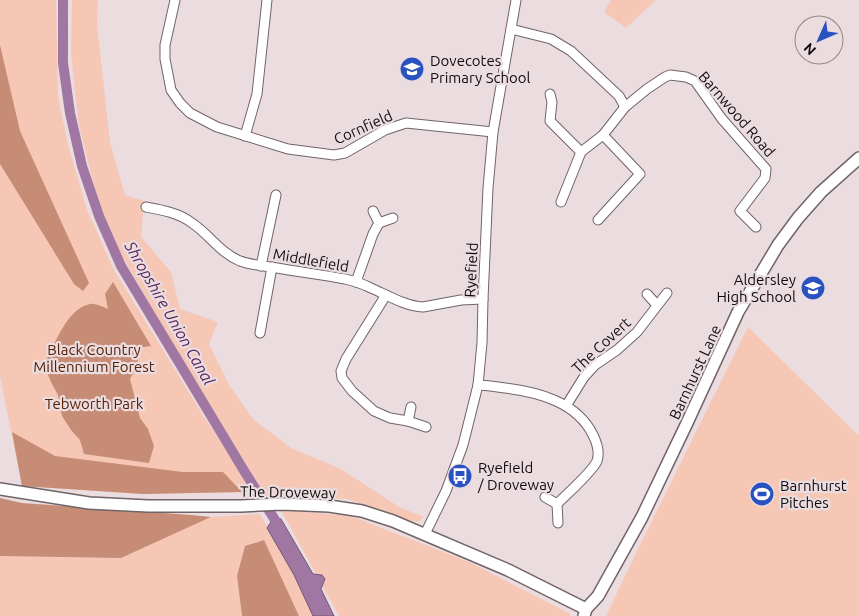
<svg xmlns="http://www.w3.org/2000/svg" width="859" height="616" font-family="Ubuntu,sans-serif">
	<rect width="100%" height="100%" fill="#eadcdf"/>
	<g fill="#f6c7b5">
		<polygon points="0,0 56,0 58,96 68,145 87,210 114,270 204,417 254,492 143,494 22,486 0,376"/>
		<polygon points="72,0 98,0 97,25 110,142 125,195 144,201 141,237 171,272 180,309 218,322 209,344 229,385 253,419 291,448 341,469 399,507 424,517 418,522 403,519 348,499 266,496 176,349 122,256 98,201 79,126 71,54"/>
		<polygon points="611,0 656,0 626,28 604,12"/>
		<polygon points="748,327 859,436 859,616 606,616 636,553"/>
		<polygon points="281,510 351,516 469,562 569,613 571,616 339,616 322,585 325,579 322,575 316,574"/>
		<polygon points="260,514 294,575 313,616 299,616 263,540 245,546 237,576 242,616 0,616 0,556 121,558 211,517"/>
	</g>
	<g fill="#c78c75">
		<polygon points="0,45 20,131 89,283 83,291 74,284 0,164"/>
		<path d="M113,282L151,346L136,348L138,363L130,379L140,418L148,429L154,446L149,463L84,454L80,440L71,430L62,416L58,395L51,382L44,365C54,346 67,308 90,304C95,303 103,307 108,309L105,294Z"/>
		<polygon points="12,432 55,456 183,472 223,472 242,492 143,494 22,486"/>
		<polygon points="0,498 22,503 191,515 211,517 121,558 0,556"/>
		<polygon points="264,540 299,616 242,616 237,576 245,546"/>
	</g>
	<polygon fill="#a077a3" stroke="#755776" points="274,517 281,519 313,574 322,575 325,579 321,589 334,616 313,616 294,575 267,528"/>
	<g fill="none" stroke-linecap="round" stroke-linejoin="round">
		<polyline stroke="#a077a3" stroke-width="10" points="63,0 63,63 70,113 82,166 99,216 121,266 243,469 280,528"/>
		<defs>
			<g id="street">
				<polyline points="175,0 165,45 165,59 171,90 180,103 190,113 217,127 288,149 334,155 345,153 385,130 406,123 493,132"/>
				<polyline points="511,29 551,39 571,51 619,96 625,107"/>
				<polyline points="550,94 552,102 550,121 581,152"/>
				<polyline points="245,136 257,94 267,0"/>
				<polyline points="561,202 581,152 603,135 625,107 647,89 665,77 670,75 686,77 695,81 722,119 766,169 765,178 740,211 756,227"/>
				<path d="M146,207C162,210 179,213 192,223C209,234 220,253 240,261C251,265 265,266 277,268C300,272 323,275 345,279C354,281 363,284 371,288C387,295 405,306 423,307L461,300L483,299"/>
				<polyline points="373,211 379,223 393,218"/>
				<polyline points="598,220 640,174 603,135"/>
				<polyline points="261,266 276,195"/>
				<polyline points="356,282 373,234 379,223"/>
				<polyline points="647,294 657,305"/>
				<polyline points="386,295 346,359 341,371 342,378 352,391 374,411 390,418 408,421 426,427"/>
				<polyline points="260,333 272,267"/>
				<path d="M478,385C487,385 496,387 505,388C538,392 577,402 593,435C597,443 600,452 597,461C593,471 566,495 557,504"/>
				<polyline points="566,406 584,377 595,365 617,350 637,332 667,293"/>
				<polyline points="408,421 411,407"/>
				<polyline points="545,497 557,504 558,523"/>
				<polyline points="425,534 446,491 463,445 478,385 482,343 483,299 488,188 493,132 516,0"/>
			</g>
			<g id="secondary">
				<polyline points="0,489 89,503 148,506 241,506 282,504 329,506 362,511 393,521 508,570 586,609"/>
				<polyline points="584,616 586,609 598,596 642,517 687,423 738,312 778,245 798,218 821,192 859,158"/>
			</g>
		</defs>
		<use href="#street" stroke="#706466" stroke-width="11"/>
		<use href="#secondary" stroke="#706466" stroke-width="14"/>
		<use href="#street" stroke="#fff" stroke-width="9"/>
		<use href="#secondary" stroke="#fff" stroke-width="11"/>
	</g>
	<defs>
		<symbol id="school-disc" viewBox="-11 -11 22 22"><circle r="9.5" fill="#2951c0" stroke="#eadcdf"/><path d="M0-5L7-2L0 1L-7-2ZM-4 1L0 2.5L4 1V4Q0 6-4 4Z" fill="#fff"/></symbol>
		<symbol id="bus-disc" viewBox="-11 -11 22 22"><circle r="9.5" fill="#2951c0" stroke="#eadcdf"/><path d="M-5-6H5V4H4V6H2V4H-2V6H-4V4H-5ZM-3.5-4V0h7V-4ZM-3.5 1.2v1.5H-2V1.2ZM2 1.2v1.5H3.5V1.2Z" fill="#fff"/></symbol>
		<symbol id="stadium-disc" viewBox="-11 -11 22 22"><circle r="9.5" fill="#2951c0" stroke="#eadcdf"/><path d="M0-5a6.5 5 0 1 0 0 10a6.5 5 0 1 0 0-10ZM-3.5-1.8h7v3.6h-7Z" fill="#fff"/></symbol>
	</defs>
	<g fill-rule="evenodd">
		<use href="#school-disc" x="398" y="55" width="28" height="28"/>
		<use href="#school-disc" x="799" y="274" width="28" height="28"/>
		<use href="#bus-disc" x="446" y="462" width="28" height="28"/>
		<use href="#stadium-disc" x="748" y="480" width="28" height="28"/>
	</g>
	<g text-anchor="middle" dominant-baseline="central" stroke-width="4.5" stroke-linejoin="round" paint-order="stroke">
		<g font-size="15" fill="#100c0d" stroke="#eadcdf" text-anchor="start">
			<text x="430" y="60">Dovecotes<tspan x="430" dy="17">Primary School</tspan></text>
			<text x="796" y="279" text-anchor="end">Aldersley<tspan x="796" dy="17">High School</tspan></text>
			<text x="478" y="467">Ryefield<tspan x="478" dy="17">/ Droveway</tspan></text>
			<text x="780" y="485">Barnhurst<tspan x="780" dy="17">Pitches</tspan></text>
		</g>
		<g font-size="15" fill="#100c0d" stroke="#eadcdf">
			<text transform="translate(737 114) rotate(49)">Barnwood Road</text>
			<text transform="translate(363 127) rotate(-24)">Cornfield</text>
			<text transform="translate(311 260) rotate(10)">Middlefield</text>
			<text transform="translate(471 270) rotate(-87)">Ryefield</text>
			<text transform="translate(601 345) rotate(-43)">The Covert</text>
			<text transform="translate(695 372) rotate(-65)">Barnhurst Lane</text>
			<text transform="translate(288 492) rotate(1)">The Droveway</text>
		</g>
		<g font-size="15" fill="#572107" stroke="#eadcdf">
			<text x="94" y="349">Black Country<tspan x="94" dy="17">Millennium Forest</tspan></text>
			<text x="94" y="403">Tebworth Park</text>
		</g>
		<g font-size="16" font-style="italic" fill="#56225b" stroke="#eadcdf">
			<text transform="translate(170 313) rotate(60)">Shropshire Union Canal</text>
		</g>
	</g>
	<g transform="translate(819 40) rotate(225)"><circle r="24" fill="#eadcdf" stroke="#93898b"/>
	<path d="M0-4L9 19L0 12L-9 19Z" fill="#2951c0"/>
	<text y="-8" font-size="14" font-weight="bold" text-anchor="middle" fill="#100c0d">N</text>
	</g>
</svg>
